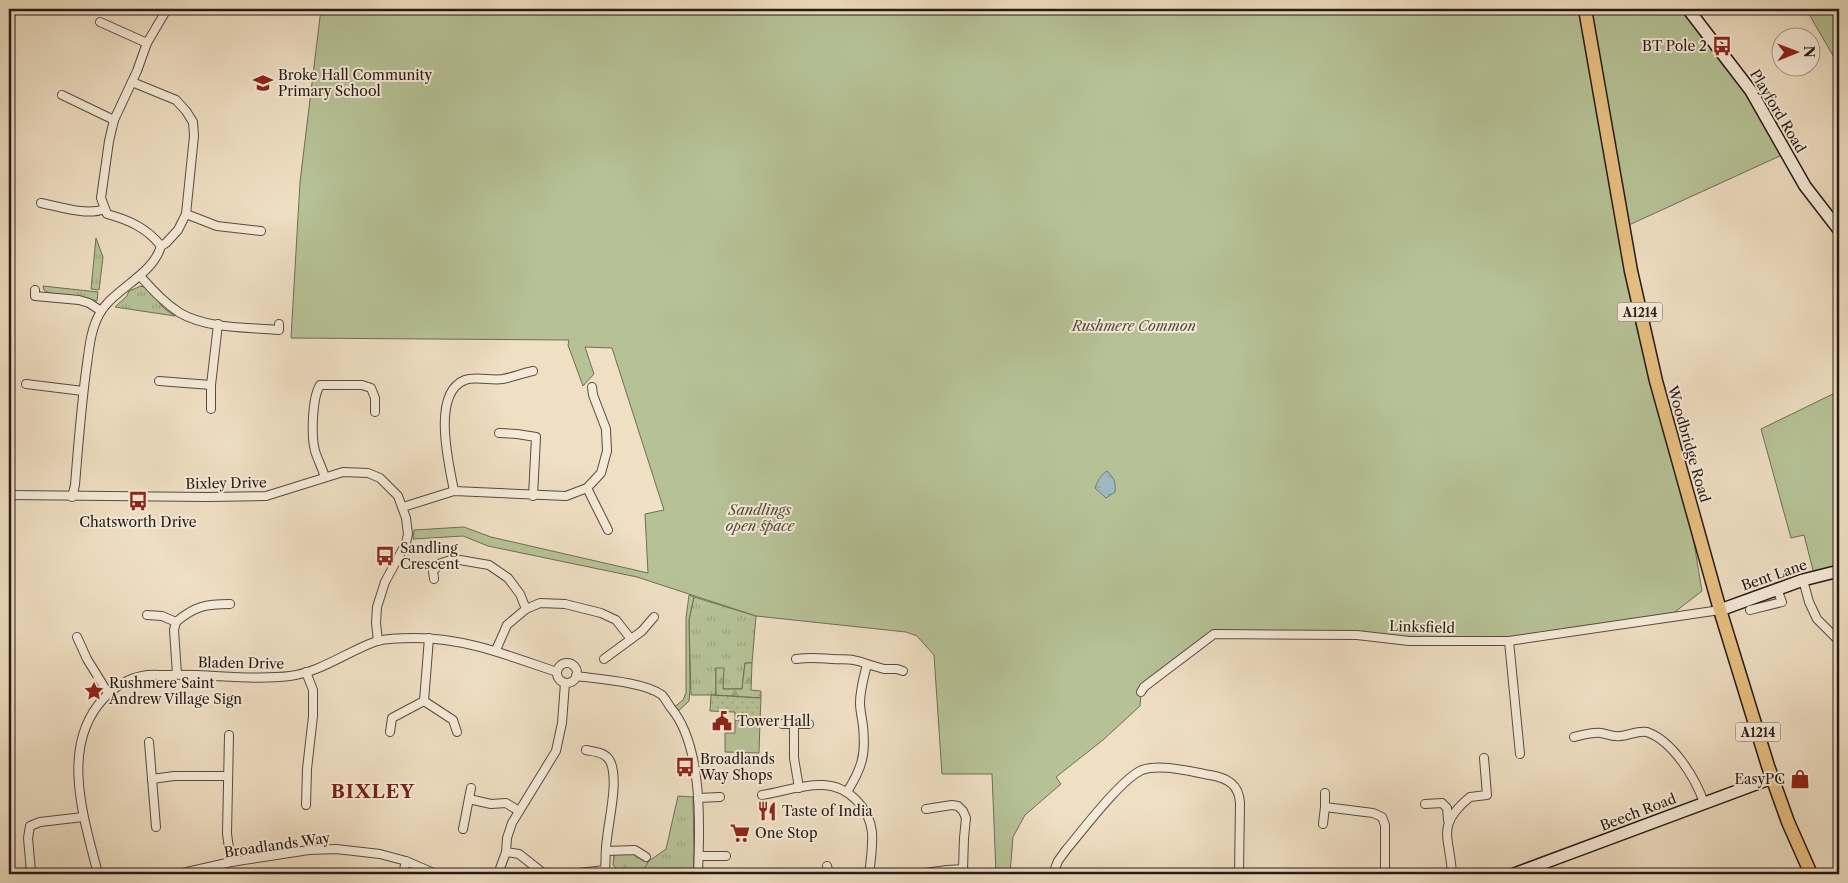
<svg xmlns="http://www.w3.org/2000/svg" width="1848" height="883" font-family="'Libre Caslon Text',serif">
	<defs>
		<pattern id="grass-tufts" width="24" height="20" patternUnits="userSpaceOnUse" patternTransform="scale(1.25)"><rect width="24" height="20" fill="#b6c296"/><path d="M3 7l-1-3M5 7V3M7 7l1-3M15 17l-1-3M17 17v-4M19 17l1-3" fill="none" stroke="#9ca681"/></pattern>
		<pattern id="forest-firs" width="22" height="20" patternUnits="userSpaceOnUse" patternTransform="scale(1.25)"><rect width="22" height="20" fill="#b6c296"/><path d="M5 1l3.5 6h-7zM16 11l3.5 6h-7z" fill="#9ca681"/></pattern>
		<pattern id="garden-dots" width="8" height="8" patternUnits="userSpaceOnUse" patternTransform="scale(1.25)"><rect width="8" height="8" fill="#b6c296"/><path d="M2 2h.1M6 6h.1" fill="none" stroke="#9ca681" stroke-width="1.8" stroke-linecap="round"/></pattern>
		<pattern id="water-ripples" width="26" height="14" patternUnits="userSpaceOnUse" patternTransform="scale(1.25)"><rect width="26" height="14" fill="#9fbabe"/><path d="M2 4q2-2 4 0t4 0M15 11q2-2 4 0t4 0" fill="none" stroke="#899fa3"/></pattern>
	</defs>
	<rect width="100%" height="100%" fill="#efdfc3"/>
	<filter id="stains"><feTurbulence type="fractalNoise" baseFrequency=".004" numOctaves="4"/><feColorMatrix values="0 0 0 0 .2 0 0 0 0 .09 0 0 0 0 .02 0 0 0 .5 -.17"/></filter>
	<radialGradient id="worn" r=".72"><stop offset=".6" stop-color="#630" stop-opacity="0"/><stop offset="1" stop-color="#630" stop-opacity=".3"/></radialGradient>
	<g fill="url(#grass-tufts)" stroke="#6e6e56">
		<polygon points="96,238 103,257 99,290 91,289"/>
		<path d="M43,286L98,292L97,301C84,297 50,296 44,290Z"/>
		<path d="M141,286C152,289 155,298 162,306C165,310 171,313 175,316L115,307L127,296L129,291Z"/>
		<polygon points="694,597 756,616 752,663 745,663 742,689 723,689 716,668 716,695 691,695 689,620"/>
		<polygon points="678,796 693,797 694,853 693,874 639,874 649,861 666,849"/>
	</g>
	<g fill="url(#forest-firs)" stroke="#6e6e56">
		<polygon points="689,595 694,597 689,620 690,689 689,701 676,713 672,709 683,700 686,693 686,618"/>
		<polygon points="745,663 752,663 751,690 761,691 761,698 716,695 716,668 724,668 723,689 742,689"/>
		<polygon points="634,853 648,863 640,874 621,874 613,865 614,854"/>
	</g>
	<g fill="#b6c296" stroke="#6e6e56">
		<polygon points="321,9 1682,9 1748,96 1782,155 1618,230 1634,317 1653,393 1693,537 1702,591 1671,615 1509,641 1409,641 1357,635 1214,634 1141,692 1140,706 1103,740 1056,777 1061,784 1025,815 1013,837 1010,874 996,874 992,774 942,774 934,655 917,636 906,632 756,616 637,577 488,546 463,536 413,539 414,530 464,527 491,537 648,573 645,514 664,510 612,348 585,347 594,374 583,386 568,345 569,340 291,338 300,182"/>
		<polygon points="1806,9 1839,9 1839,66"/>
		<polygon points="1839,391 1839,568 1814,574 1804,535 1791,538 1761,429"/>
		<polygon points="735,720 760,720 759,753 725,752 725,733 735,733"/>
	</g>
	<polygon fill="url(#garden-dots)" stroke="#6e6e56" points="711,695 761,698 760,720 735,720 735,712 710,711"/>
	<path fill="url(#water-ripples)" stroke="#6f7a7b" d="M1107,471C1114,478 1116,482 1115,492L1106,498L1095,488C1098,481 1100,475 1107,471Z"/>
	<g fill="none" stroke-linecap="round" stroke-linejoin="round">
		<defs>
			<g id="street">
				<polyline points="100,22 147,43"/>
				<polyline points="62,95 114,120"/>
				<path d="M41,203C61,207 86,216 105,209"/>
				<polyline points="186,214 217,226 261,231"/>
				<path d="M161,246C147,228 129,220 107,214L101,198L109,141L114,120L137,71L147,43L167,9"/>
				<path d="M140,276C152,289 164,303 180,313C208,329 247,327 279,330V324"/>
				<polyline points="35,290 35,296 79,300 89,303 101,311"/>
				<polyline points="159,381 211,385"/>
				<polyline points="26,384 83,391"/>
				<polyline points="211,409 211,385 218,324"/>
				<polyline points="499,433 517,434 536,437 533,496"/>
				<path d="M325,477C322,468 318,460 315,451C311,436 312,398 320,385H362L371,388L375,398V412"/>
				<polyline points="587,488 608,530"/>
				<path d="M454,491C449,464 431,393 465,380C476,376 491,381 503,379C513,377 523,373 533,371"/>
				<polyline points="9,495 207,497 266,496 343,472 368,473 380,478 398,496 406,518 408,534 406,543 385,582 377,607 376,623 378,641"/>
				<path d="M72,497L75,485C78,447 81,409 86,371C89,351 90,330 100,313C115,288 153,275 161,246L166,243L178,230L186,214L194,136L193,122L186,111L176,100L132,82"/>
				<polyline points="403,507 454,491 566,496 587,488 601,473 607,451 606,429 593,395 592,387"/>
				<polyline points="434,579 433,571 441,563 454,559 489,565 508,578 520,594 526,609"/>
				<polyline points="1803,580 1809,602 1817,619 1839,641"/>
				<polyline points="1750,610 1782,602 1777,589"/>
				<path d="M147,615L162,616L176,622C195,606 206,604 230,604"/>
				<polyline points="176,622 174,630 177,674"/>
				<polyline points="77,637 87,659 108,693"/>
				<polyline points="1509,641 1520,754"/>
				<polyline points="496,650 507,625 526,609 540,603 565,604 601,613 616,620 631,639"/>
				<polyline points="604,659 642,631 654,617"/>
				<path d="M796,659C812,657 817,658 832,659C848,660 852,658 867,664C864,677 860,690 860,703C860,710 862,718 863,726C866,755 862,768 847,792"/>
				<circle cx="567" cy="673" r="10"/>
				<polyline points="867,664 884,669 897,669 903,671"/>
				<polyline points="306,672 313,690 313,716 307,769 306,805"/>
				<path d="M576,676C598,679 645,682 662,695C665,698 668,704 671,708C703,746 700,826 698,874"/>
				<polyline points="1141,692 1144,687 1214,634 1357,635 1409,641 1509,641 1720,610"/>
				<polyline points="424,701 429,638"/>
				<polyline points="424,701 453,720 457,732"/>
				<polyline points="782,724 809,724"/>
				<polyline points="794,724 794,758 799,788"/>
				<polyline points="390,732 392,718 424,701"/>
				<polyline points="229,735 227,834 231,862"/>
				<path d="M1574,737C1583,735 1592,732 1601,733C1607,734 1613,737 1620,736C1628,736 1638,730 1647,732C1673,741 1696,779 1704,803"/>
				<polyline points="149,742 156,827"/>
				<polyline points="152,779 174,776 227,776"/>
				<polyline points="1325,793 1325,807 1373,813 1382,817 1385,825 1385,874"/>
				<path d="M762,795C782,792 802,784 823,785C848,786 869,807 872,832C873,846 871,860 869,874"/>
				<polyline points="698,798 720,797"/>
				<polyline points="469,799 491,804 506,803 519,811"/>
				<polyline points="1425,804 1442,803 1447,808 1448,820"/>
				<polyline points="1323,824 1325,807"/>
				<polyline points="463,829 471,788"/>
				<polyline points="606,851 635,850 646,857"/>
				<polyline points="506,852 519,854 543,873 557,874"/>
				<polyline points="699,856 726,856"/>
				<polyline points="827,866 829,874"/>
				<polyline points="31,872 28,838 30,826 40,822 83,817"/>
				<path d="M98,874C84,818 59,746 104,698C113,688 129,678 142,676C150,674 158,675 165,675C206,673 249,681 290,676C321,672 348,651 377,641C389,638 402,638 415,638C466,638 509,656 557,672"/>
				<polyline points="178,874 231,862 309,850 336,849 380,854 406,861 436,874"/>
				<polyline points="403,874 406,861"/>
				<polyline points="498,874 506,852 507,838 512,823 556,751 562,723 565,683"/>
				<path d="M570,874L605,870C606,860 605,849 607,839C609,818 619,779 610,761C605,752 595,752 586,750"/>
				<polyline points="917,874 947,870 963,869 964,838 966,818 963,811 958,806 952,805 926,809"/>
				<path d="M1053,874L1058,861L1066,850C1082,831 1121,779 1142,770C1160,763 1192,772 1210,775C1228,778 1239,785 1240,803L1239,874"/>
				<path d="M1452,874C1450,836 1435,826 1470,797L1487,795L1484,758"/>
			</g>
			<g id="secondary">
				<polyline points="1688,9 1751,91 1805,186 1839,230"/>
				<polyline points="9,13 11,9"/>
				<polyline points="1720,610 1803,580 1839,571"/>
				<polyline points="1514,874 1772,778"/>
			</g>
			<polyline id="primary" points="1585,9 1631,271 1656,381 1720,610 1768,766 1788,822 1811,874"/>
		</defs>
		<use href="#street" stroke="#584b41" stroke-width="10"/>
		<use href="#secondary" stroke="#261a16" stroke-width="14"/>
		<use href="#primary" stroke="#261a16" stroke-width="15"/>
		<use href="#street" stroke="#f5ead8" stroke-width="8"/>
		<use href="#secondary" stroke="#f5ead8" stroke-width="11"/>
		<use href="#primary" stroke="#e8c082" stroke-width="12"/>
	</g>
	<defs>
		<symbol id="bus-bare" viewBox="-9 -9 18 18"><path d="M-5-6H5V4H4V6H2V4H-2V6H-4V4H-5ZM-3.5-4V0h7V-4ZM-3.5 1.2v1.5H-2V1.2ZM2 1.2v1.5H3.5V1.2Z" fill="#8f2418" stroke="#f5ead8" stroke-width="2.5" paint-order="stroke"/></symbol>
		<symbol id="school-bare" viewBox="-9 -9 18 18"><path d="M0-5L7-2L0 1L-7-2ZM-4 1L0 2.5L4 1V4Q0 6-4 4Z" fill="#8f2418" stroke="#f5ead8" stroke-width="2.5" paint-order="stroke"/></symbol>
		<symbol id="sight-bare" viewBox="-9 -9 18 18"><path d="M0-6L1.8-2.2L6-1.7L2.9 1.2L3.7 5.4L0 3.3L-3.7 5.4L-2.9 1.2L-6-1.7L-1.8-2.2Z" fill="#8f2418" stroke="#f5ead8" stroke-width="2.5" paint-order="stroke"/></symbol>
		<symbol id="civic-bare" viewBox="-9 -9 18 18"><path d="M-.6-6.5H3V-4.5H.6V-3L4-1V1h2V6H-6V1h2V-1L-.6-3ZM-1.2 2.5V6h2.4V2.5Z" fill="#8f2418" stroke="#f5ead8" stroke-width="2.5" paint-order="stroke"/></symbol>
		<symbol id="shop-bare" viewBox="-9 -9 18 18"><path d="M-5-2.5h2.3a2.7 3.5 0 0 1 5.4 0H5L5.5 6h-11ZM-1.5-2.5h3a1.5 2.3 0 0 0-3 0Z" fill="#8f2418" stroke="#f5ead8" stroke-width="2.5" paint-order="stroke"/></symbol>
		<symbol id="restaurant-bare" viewBox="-9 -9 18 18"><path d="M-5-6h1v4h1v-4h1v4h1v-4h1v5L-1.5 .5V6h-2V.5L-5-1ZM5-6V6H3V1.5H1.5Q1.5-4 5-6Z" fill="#8f2418" stroke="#f5ead8" stroke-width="2.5" paint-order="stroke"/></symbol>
		<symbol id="supermarket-bare" viewBox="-9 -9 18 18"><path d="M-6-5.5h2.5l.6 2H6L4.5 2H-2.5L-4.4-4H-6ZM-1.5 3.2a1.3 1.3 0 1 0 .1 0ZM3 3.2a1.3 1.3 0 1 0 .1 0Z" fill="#8f2418" stroke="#f5ead8" stroke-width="2.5" paint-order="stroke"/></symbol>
	</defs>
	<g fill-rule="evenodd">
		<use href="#bus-bare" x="1708" y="32" width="28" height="28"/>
		<use href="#school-bare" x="249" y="69" width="28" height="28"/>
		<use href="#bus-bare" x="124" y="487" width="28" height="28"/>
		<use href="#bus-bare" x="371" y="542" width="28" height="28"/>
		<use href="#sight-bare" x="80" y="677" width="28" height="28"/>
		<use href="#civic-bare" x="708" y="707" width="28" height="28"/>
		<use href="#bus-bare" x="671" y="753" width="28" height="28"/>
		<use href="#shop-bare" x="1786" y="765" width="28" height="28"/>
		<use href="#restaurant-bare" x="753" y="797" width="28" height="28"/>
		<use href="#supermarket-bare" x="726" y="819" width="28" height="28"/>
	</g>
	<g text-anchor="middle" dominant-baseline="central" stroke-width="4" stroke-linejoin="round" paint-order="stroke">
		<g fill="#f5ead8" stroke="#645850" stroke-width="1">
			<rect x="1617.5" y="302.5" width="45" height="19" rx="4"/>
			<rect x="1735.5" y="722.5" width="45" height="19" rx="4"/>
		</g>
		<g font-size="12" font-weight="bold" fill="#261a16">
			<text x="1640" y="312">A1214</text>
			<text x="1758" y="732">A1214</text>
		</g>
		<g font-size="14" fill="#261a16" stroke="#f5ead8" text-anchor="start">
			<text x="1707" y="46" text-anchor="end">BT Pole 2</text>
			<text x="278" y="75">Broke Hall Community<tspan x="278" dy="16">Primary School</tspan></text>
			<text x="138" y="522" text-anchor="middle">Chatsworth Drive</text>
			<text x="400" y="548">Sandling<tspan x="400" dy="16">Crescent</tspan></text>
			<text x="109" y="683">Rushmere Saint<tspan x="109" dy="16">Andrew Village Sign</tspan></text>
			<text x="737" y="721">Tower Hall</text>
			<text x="700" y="759">Broadlands<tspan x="700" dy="16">Way Shops</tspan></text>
			<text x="1785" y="779" text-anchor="end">EasyPC</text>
			<text x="782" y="811">Taste of India</text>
			<text x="755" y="833">One Stop</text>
		</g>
		<g font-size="14" fill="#261a16" stroke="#f5ead8">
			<text transform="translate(1778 111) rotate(59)">Playford Road</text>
			<text transform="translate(1689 444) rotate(74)">Woodbridge Road</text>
			<text transform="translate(226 483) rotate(-1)">Bixley Drive</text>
			<text transform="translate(1774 575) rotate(-19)">Bent Lane</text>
			<text transform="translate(1422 627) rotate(2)">Linksfield</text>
			<text transform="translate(241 663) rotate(1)">Bladen Drive</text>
			<text transform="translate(1638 812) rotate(-21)">Beech Road</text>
			<text transform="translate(277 845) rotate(-8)">Broadlands Way</text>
		</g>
		<g font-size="14" font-style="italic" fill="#514c3c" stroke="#f5ead8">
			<text x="1134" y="326">Rushmere Common</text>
			<text x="760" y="510">Sandlings<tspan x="760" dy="16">open space</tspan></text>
		</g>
		<g font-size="19" font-weight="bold" letter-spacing="1" fill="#7a1f14" stroke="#f5ead8">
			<text x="373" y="791">BIXLEY</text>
		</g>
	</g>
	<rect width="1848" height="883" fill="none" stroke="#efdfc3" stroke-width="30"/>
	<rect x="10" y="10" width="1828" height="863" fill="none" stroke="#261a16" stroke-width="2.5"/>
	<rect x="15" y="15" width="1818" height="853" fill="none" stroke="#261a16"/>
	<g transform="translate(1796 52) rotate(89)"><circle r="24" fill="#f5ead8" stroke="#a2978a"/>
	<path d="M0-4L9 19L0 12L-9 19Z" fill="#8f2418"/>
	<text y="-8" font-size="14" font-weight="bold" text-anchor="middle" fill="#261a16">N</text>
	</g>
	<rect width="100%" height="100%" filter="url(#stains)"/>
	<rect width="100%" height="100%" fill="url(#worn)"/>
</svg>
